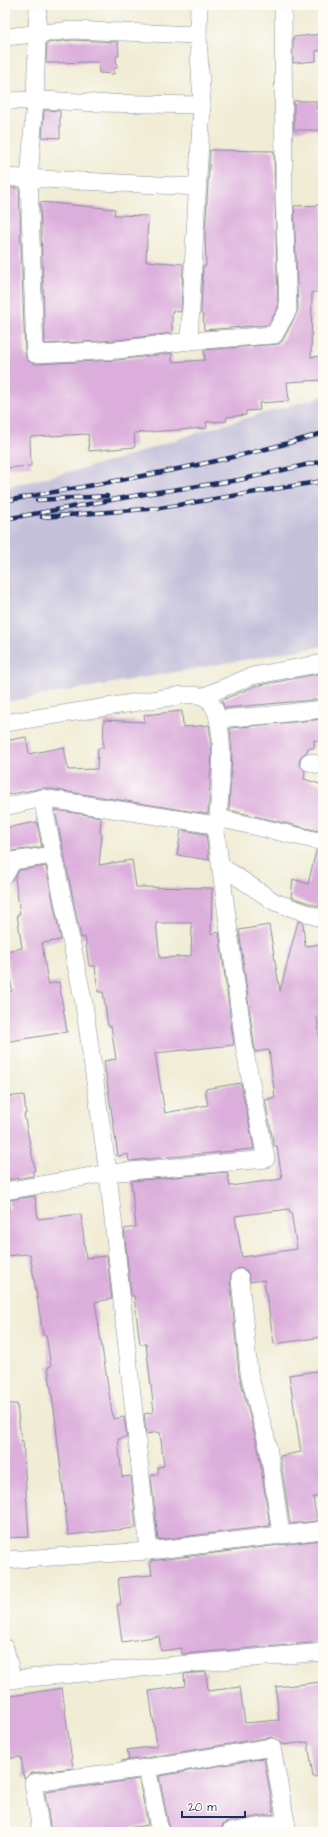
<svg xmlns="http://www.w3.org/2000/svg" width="328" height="1837" font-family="'Architects Daughter',sans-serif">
	<rect width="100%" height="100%" fill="#fdfcf7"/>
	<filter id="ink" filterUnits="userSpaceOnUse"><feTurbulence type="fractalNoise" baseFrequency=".025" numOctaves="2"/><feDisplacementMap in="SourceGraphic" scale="8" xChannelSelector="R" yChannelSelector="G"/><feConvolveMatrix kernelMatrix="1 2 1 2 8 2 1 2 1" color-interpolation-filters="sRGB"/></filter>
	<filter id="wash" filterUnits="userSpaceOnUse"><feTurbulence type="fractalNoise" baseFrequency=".012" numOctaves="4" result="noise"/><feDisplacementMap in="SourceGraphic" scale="16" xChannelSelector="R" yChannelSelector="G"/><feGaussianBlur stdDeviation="0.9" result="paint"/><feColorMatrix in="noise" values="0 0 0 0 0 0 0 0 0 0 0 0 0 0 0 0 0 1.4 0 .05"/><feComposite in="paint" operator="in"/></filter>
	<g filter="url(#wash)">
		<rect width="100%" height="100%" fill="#f0ecd5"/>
		<polygon fill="#c5c0da" points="323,396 323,646 5,702 5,488 116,460 205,430"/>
		<g id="blocks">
			<g fill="#dcaedc" fill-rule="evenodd">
				<polygon points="323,34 323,50 316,51 316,61 293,63 293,37"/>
				<polygon points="72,40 118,42 119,56 116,56 117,68 114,68 114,74 99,73 98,62 46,63 47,43"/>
				<polygon points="294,101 316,101 316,109 323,109 323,130 294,130"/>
				<polygon points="44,110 60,111 60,138 42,137"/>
				<polygon points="210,150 274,151 278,308 268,325 204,330 203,314 201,314 203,266 206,266 205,234"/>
				<polygon points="5,188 19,188 25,354 27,360 35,364 118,360 172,353 172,362 205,360 204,350 279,344 283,340 298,310 294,206 323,205 323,292 312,292 311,357 323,356 323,380 287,382 289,401 259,403 260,410 246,411 246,415 226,417 227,421 206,422 207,428 134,433 135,447 89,451 88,434 30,437 31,466 5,468"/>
				<polygon points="40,202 115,209 114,215 148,216 146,261 183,264 181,312 172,311 172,333 117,340 45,344"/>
				<polygon points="323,673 323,699 225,708 222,702 222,700 255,686"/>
				<polygon points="182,711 183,727 209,725 212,753 208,814 44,788 5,795 5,741 26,737 29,754 64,747 68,770 97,769 98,748 103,748 104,720 145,722 144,715"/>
				<polygon points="323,719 323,742 314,740 314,748 308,748 307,752 302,755 300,759 299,764 305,771 304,779 323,785 323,832 229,810 232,753 230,728"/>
				<path d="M55,810L101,817L100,833L102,834L99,865L132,860L136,887L212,888L211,934L219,932L234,1045L155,1053L165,1113L208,1105L205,1089L241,1083L254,1149L129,1161L128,1154L118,1156L104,1061L116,1059L111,1026H108L103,992H98L95,966H89L85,937L81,938ZM156,923H192L191,956L160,958Z"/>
				<polygon points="37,822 42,847 12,851 5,855 5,828"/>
				<polygon points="181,830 206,834 209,860 177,855"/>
				<polygon points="316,851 323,852 323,908 291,897 293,879 308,884"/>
				<polygon points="46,866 61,940 42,943 48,984 59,982 67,1032 5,1042 5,992 12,991 6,951 22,948 17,914 20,914 15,878 19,870"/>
				<path d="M298,921L303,923L305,946L323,944V1016L317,1017L323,1062V1337L274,1344L264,1280L250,1282L248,1273L244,1269L239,1268L231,1274L230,1279L239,1374L258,1448L270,1526L158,1540L151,1475L158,1474V1467L164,1466L160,1432L146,1434L144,1414L154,1412L146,1344H140L134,1296H131L124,1229L136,1227L131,1181L227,1172L230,1186L282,1179L277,1146H274L265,1100L275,1098L269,1050L255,1052L239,930L269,925L280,991ZM289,1209L290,1212H291L297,1249L242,1257L235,1216Z"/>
				<polygon points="24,1095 26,1114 24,1114 35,1170 33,1171 33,1176 7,1180 7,1177 5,1177 5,1097"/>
				<polygon points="35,1196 38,1219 81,1214 86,1258 107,1256 112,1299 95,1302 113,1419 124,1417 127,1437 118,1439 122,1477 131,1476 136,1528 68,1535 55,1417 48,1367 51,1366 46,1335 43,1335 30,1254 5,1256 5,1210 10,1209 9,1200"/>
				<polygon points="323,1370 323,1496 313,1497 317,1521 290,1524 280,1456 301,1452 289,1375"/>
				<polygon points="5,1404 17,1404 21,1441 23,1441 29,1537 5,1538"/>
				<polygon points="320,1540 323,1541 323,1642 182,1654 181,1648 161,1651 159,1636 122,1642 117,1605 121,1604 118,1578 152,1575 150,1561"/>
				<polygon points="206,1672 208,1691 240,1687 245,1723 279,1720 276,1687 321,1682 323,1699 323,1776 313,1777 308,1742 282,1745 279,1740 271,1737 146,1758 121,1761 129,1760 127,1750 157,1746 149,1691 185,1686 184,1674"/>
				<polygon points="62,1688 73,1768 32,1773 24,1779 21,1757 5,1759 5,1697"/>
				<polygon points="264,1758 274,1814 228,1822 223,1825 220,1832 170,1832 159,1776"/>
				<polygon points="139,1779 148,1825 101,1832 51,1832 45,1792"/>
			</g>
		</g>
	</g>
	<g filter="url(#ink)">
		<use href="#blocks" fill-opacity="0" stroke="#868e9a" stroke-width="1"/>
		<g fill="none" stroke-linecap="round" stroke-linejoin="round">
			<defs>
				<g id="street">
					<polyline points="38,5 35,100 29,179 35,354 118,350 189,341 274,335 288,310 284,197 283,5"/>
					<polyline points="5,37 72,30 198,35"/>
					<polyline points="5,101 43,100 97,103 202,105"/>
					<polyline points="5,177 197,187"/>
					<polyline points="189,341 202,105 198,35 199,5"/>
					<polyline points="204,696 252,676 323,663"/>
					<polyline points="218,719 270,715 323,709"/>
					<path d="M5,723L183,695C189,695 198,694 204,697C230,709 220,793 218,818L215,825L245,1052L266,1159L108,1173L5,1191"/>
					<polyline points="309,762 323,766"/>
					<polyline points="42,798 84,1004 108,1173 149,1551"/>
					<polyline points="5,807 42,798 215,825"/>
					<polyline points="218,818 323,842"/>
					<polyline points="221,866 275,902 323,919"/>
					<polyline points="5,875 13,861 53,855"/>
					<polyline points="240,1278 249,1373 268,1446 281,1534"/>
					<polyline points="5,1560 149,1551 323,1530"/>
					<polyline points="5,1648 13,1680"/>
					<polyline points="5,1680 323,1652"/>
					<polyline points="147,1768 160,1832"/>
					<polyline points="41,1832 33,1783 147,1768 272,1747 288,1832"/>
					<polyline points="230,1832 286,1822"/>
				</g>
			</defs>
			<use href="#street" stroke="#868e9a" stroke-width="18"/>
			<use href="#street" stroke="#fff" stroke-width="17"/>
			<defs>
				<g id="rail">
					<polyline points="37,500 107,496"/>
					<path d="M5,501C112,481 219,465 323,433"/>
					<polyline points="42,517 160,508 323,481"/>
					<polyline points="5,519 145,494 239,480 323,461"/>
				</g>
			</defs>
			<use href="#rail" stroke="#1b2f5e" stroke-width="4.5"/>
			<use href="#rail" stroke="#fdfcf7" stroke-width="3" stroke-dasharray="9" stroke-linecap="butt"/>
		</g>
	</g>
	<rect width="328" height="1837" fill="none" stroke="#fdfcf7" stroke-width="20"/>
	<path d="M182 1811v6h63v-6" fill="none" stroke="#1b2f5e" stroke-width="2"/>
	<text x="188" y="1811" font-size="12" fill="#1b2f5e" stroke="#fdfcf7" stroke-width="3" paint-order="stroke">20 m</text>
</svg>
